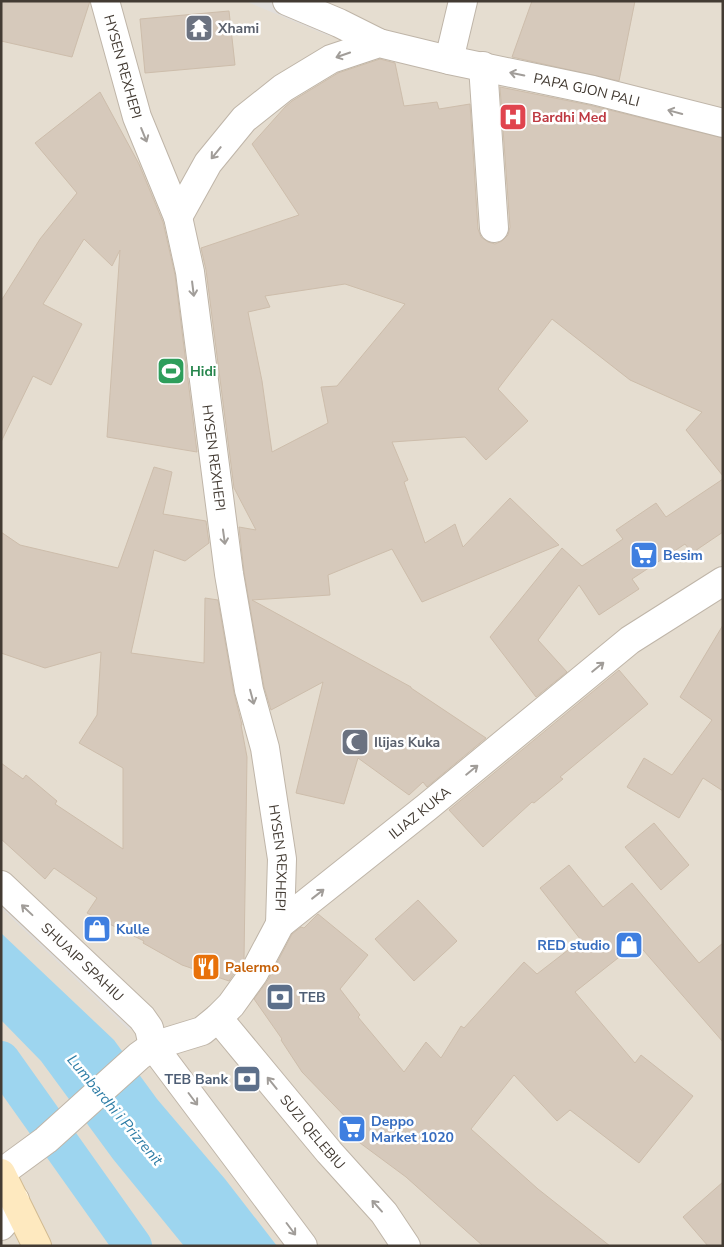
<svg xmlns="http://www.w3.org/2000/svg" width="724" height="1247" font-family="'Nunito Sans',sans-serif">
	<rect width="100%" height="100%" fill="#f1ebe2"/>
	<rect fill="#e5ddd0" x="1" y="1" width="722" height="1245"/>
	<g fill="#e1dedb">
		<polygon points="245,1 287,1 339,23 329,36"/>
		<polygon points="1,885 142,1018 129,1030 1,908"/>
	</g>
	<polygon fill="#9dd5ef" points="1,933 114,1040 157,1099 225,1179 277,1246 184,1246 113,1159 41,1061 1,1020"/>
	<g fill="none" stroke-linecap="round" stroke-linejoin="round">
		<polyline stroke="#9dd5ef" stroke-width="38" points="1,1060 133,1246"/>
	</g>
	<g fill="#d6c9bb" stroke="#cdbdab" fill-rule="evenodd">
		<polygon points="1,1 90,1 72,57 1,41"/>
		<polygon points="532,1 635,1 619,81 512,57"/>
		<polygon points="229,11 235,65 145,73 140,19"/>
		<path d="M380,59L395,63L404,106L437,102L439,109L470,104L478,229L481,237L488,242L495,244L502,241L508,235L510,227L500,87L589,105L723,138V476L686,430L702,412L630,380L552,319L498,389L528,421L486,460L465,437L392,442L408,480L404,482L425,543L455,524L463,547L510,498L559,545L422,602L392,549L328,575L330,595L252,600L411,687V688L486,738L427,787L423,782L409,795L358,758L344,804L296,793L323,682L271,710L264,687L244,572L239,527L256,530L234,488L206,270L201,248L299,215L252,144L285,107L292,101L338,73ZM345,284L405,304L337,386L321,387L328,423L272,452L262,381L248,312L270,307L265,296Z"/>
		<polygon points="100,92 139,164 163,222 175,275 197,452 107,437 120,250 112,266 84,239 43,304 82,324 51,385 33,376 1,442 1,301 40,239 77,193 35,143"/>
		<polygon points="154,467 172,472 163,514 206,521 209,543 185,561 154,550 131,653 204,663 205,598 218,600 234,693 242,725 241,725 247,757 244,959 229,981 182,965 143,943 144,941 87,913 97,898 54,868 45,879 1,839 1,763 23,779 26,775 57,801 55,804 123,849 123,768 79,743 97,715 101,652 45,668 1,653 1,532 20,545 118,568"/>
		<polygon points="723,479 723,532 692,553 685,544 632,579 639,589 599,615 579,585 538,640 567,672 536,697 490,637 562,548 582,566 623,539 616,530 656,503 666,517"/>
		<polygon points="723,625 723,791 703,778 679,818 627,787 644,758 672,775 712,720 680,697"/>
		<polygon points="619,670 648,704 560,777 563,779 534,803 532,802 483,847 449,810"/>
		<polygon points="654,823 689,865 661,890 625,847"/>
		<polygon points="569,865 603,907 632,883 699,963 723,943 723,1042 637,943 575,992 635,1063 641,1055 693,1096 639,1163 570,1110 557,1121 514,1075 471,1129 538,1189 610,1246 483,1246 406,1177 356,1140 361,1133 302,1072 281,1040 282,1039 254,999 268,980 292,934 301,927 304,928 318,914 368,955 340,989 360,1015 358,1017 404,1072 426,1042 441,1058 461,1026 464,1028 524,962 537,974 581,940 540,888"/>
		<polygon points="418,900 457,941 414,981 375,939"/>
		<polygon points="723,1182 723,1246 708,1246 683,1217"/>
	</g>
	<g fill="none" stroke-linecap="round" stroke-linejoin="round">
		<defs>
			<g id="minor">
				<polyline points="287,1 339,23 379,43"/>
				<polyline points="449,60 463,1"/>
				<polyline points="483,66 494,228"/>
				<path id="s1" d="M178,217L208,163L244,119L283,88L331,59L379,43L449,60L593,90L723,123"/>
				<path id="s2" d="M1,885L142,1018L149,1028L153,1046L303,1246"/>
				<path id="s3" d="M218,1018L329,1152L384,1213L406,1246"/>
				<polyline points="1,1226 7,1219 15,1200"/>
			</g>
			<g id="tertiary">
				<path id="s4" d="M105,1L137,117L178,217L190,272L229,574L249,690L265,748L282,859L280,924"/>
				<path id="s5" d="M1,1173L46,1140L139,1056L153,1046L202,1031L218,1018L231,1005L254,973L280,924L427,807L630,640L723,581"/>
			</g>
			<polyline id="secondary" points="1,1173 37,1246"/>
		</defs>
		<use href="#minor" stroke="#bfb5a8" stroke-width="30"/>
		<use href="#tertiary" stroke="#bfb5a8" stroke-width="30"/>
		<use href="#secondary" stroke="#d2bb92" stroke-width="30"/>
		<use href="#minor" stroke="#fff" stroke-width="28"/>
		<use href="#tertiary" stroke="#fff" stroke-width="28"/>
		<use href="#secondary" stroke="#fee9bf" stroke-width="28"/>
	</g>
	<defs><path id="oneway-shaft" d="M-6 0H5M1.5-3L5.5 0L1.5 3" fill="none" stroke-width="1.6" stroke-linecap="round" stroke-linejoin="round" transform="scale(1.25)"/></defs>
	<g stroke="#a19d99">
		<use href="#oneway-shaft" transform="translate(343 55) rotate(161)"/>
		<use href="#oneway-shaft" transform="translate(517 74) rotate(-168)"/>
		<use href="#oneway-shaft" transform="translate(675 112) rotate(-165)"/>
		<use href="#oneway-shaft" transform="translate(144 135) rotate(68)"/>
		<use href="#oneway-shaft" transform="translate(216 153) rotate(129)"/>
		<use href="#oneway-shaft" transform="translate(193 289) rotate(83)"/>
		<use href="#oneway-shaft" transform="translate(224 537) rotate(82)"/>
		<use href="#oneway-shaft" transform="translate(598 667) rotate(-39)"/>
		<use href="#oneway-shaft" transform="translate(252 697) rotate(75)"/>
		<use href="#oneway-shaft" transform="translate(472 770) rotate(-39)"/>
		<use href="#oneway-shaft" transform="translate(318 894) rotate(-38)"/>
		<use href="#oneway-shaft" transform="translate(27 910) rotate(-137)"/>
		<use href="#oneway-shaft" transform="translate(272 1083) rotate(-129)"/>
		<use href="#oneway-shaft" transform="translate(193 1099) rotate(53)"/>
		<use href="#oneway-shaft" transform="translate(377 1206) rotate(-132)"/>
		<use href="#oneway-shaft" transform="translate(291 1229) rotate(53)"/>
	</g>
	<defs>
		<symbol id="temple-square" viewBox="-11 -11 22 22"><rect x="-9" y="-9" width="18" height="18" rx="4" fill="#6b7280" stroke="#fff"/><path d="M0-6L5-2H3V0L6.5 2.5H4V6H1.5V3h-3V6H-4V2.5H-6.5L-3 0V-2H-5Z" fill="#fff"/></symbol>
		<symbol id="hospital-square" viewBox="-11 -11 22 22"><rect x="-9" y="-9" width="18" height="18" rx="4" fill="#e0444e" stroke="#fff"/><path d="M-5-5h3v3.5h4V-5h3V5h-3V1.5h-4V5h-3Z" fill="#fff"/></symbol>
		<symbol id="stadium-square" viewBox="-11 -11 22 22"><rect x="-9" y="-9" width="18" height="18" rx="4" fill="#2e9e5b" stroke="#fff"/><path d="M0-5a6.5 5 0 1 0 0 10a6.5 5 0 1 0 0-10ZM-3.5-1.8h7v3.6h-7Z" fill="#fff"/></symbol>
		<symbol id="supermarket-square" viewBox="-11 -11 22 22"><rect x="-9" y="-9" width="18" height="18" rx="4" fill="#3f7fe0" stroke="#fff"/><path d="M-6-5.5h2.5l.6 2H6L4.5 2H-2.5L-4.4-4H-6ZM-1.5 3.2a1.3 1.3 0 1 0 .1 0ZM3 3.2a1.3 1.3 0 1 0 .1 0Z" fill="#fff"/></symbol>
		<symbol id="mosque-square" viewBox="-11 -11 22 22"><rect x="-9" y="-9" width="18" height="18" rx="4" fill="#6b7280" stroke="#fff"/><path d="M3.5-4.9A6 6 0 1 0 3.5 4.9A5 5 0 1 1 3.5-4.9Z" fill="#fff"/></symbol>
		<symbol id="shop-square" viewBox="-11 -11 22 22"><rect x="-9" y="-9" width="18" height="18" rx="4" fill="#3f7fe0" stroke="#fff"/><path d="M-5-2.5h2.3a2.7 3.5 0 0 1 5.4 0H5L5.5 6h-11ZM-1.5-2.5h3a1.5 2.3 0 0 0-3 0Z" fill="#fff"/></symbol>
		<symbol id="restaurant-square" viewBox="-11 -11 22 22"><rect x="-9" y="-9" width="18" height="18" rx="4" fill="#e8710a" stroke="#fff"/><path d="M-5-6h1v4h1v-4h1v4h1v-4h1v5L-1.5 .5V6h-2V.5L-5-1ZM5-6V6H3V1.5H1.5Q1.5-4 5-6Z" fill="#fff"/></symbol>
		<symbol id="bank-square" viewBox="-11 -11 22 22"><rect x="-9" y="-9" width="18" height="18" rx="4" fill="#5c6f8a" stroke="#fff"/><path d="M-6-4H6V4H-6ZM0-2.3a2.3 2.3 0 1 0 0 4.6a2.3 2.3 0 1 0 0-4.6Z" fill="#fff"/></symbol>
	</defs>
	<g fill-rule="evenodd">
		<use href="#temple-square" x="183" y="12" width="32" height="32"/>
		<use href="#hospital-square" x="497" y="101" width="32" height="32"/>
		<use href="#stadium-square" x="155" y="355" width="32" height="32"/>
		<use href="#supermarket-square" x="628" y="539" width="32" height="32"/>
		<use href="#mosque-square" x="339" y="726" width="32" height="32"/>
		<use href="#shop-square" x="81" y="913" width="32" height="32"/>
		<use href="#shop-square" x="613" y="929" width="32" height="32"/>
		<use href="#restaurant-square" x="190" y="951" width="32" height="32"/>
		<use href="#bank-square" x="264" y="981" width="32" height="32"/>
		<use href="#bank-square" x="231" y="1063" width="32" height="32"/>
		<use href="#supermarket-square" x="336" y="1113" width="32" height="32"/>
	</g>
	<g text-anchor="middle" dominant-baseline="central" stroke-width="5" stroke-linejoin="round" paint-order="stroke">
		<g font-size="14" font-weight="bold" fill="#5b616d" stroke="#fff" text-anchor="start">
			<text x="218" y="28">Xhami</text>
			<text x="374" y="742">Ilijas Kuka</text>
		</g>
		<g font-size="14" fill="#433b33" stroke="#fff">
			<text stroke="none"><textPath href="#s4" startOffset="68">HYSEN REXHEPI</textPath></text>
			<text stroke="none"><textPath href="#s1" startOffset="488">PAPA GJON PALI</textPath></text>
			<text stroke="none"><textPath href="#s4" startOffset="472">HYSEN REXHEPI</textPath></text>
			<text stroke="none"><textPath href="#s5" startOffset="562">ILIAZ KUKA</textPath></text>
			<text stroke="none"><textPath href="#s4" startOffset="878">HYSEN REXHEPI</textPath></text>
			<text stroke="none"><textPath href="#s2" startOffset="112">SHUAIP SPAHIU</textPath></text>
			<text stroke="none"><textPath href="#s3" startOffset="148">SUZI QELEBIU</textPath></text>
		</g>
		<g font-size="14" font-weight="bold" fill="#be3a42" stroke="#fff" text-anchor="start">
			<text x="532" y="117">Bardhi Med</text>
		</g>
		<g font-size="14" font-weight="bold" fill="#27864d" stroke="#fff" text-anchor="start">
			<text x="190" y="371">Hidi</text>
		</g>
		<g font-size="14" font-weight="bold" fill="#366cbe" stroke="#fff" text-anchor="start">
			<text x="663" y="555">Besim</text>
			<text x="116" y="929">Kulle</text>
			<text x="610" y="945" text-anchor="end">RED studio</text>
			<text x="371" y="1121">Deppo<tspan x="371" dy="16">Market 1020</tspan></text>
		</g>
		<g font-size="14" font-weight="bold" fill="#c56008" stroke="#fff" text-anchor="start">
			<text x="225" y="967">Palermo</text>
		</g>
		<g font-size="14" font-weight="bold" fill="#4e5e75" stroke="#fff" text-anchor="start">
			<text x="299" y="997">TEB</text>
			<text x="228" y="1079" text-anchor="end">TEB Bank</text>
		</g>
		<g font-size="15" font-style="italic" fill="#2c7ca5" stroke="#fff">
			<text transform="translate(115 1110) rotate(50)">Lumbardhi i Prizrenit</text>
		</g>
	</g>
	<rect width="724" height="1247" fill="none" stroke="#433b33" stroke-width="5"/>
</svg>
